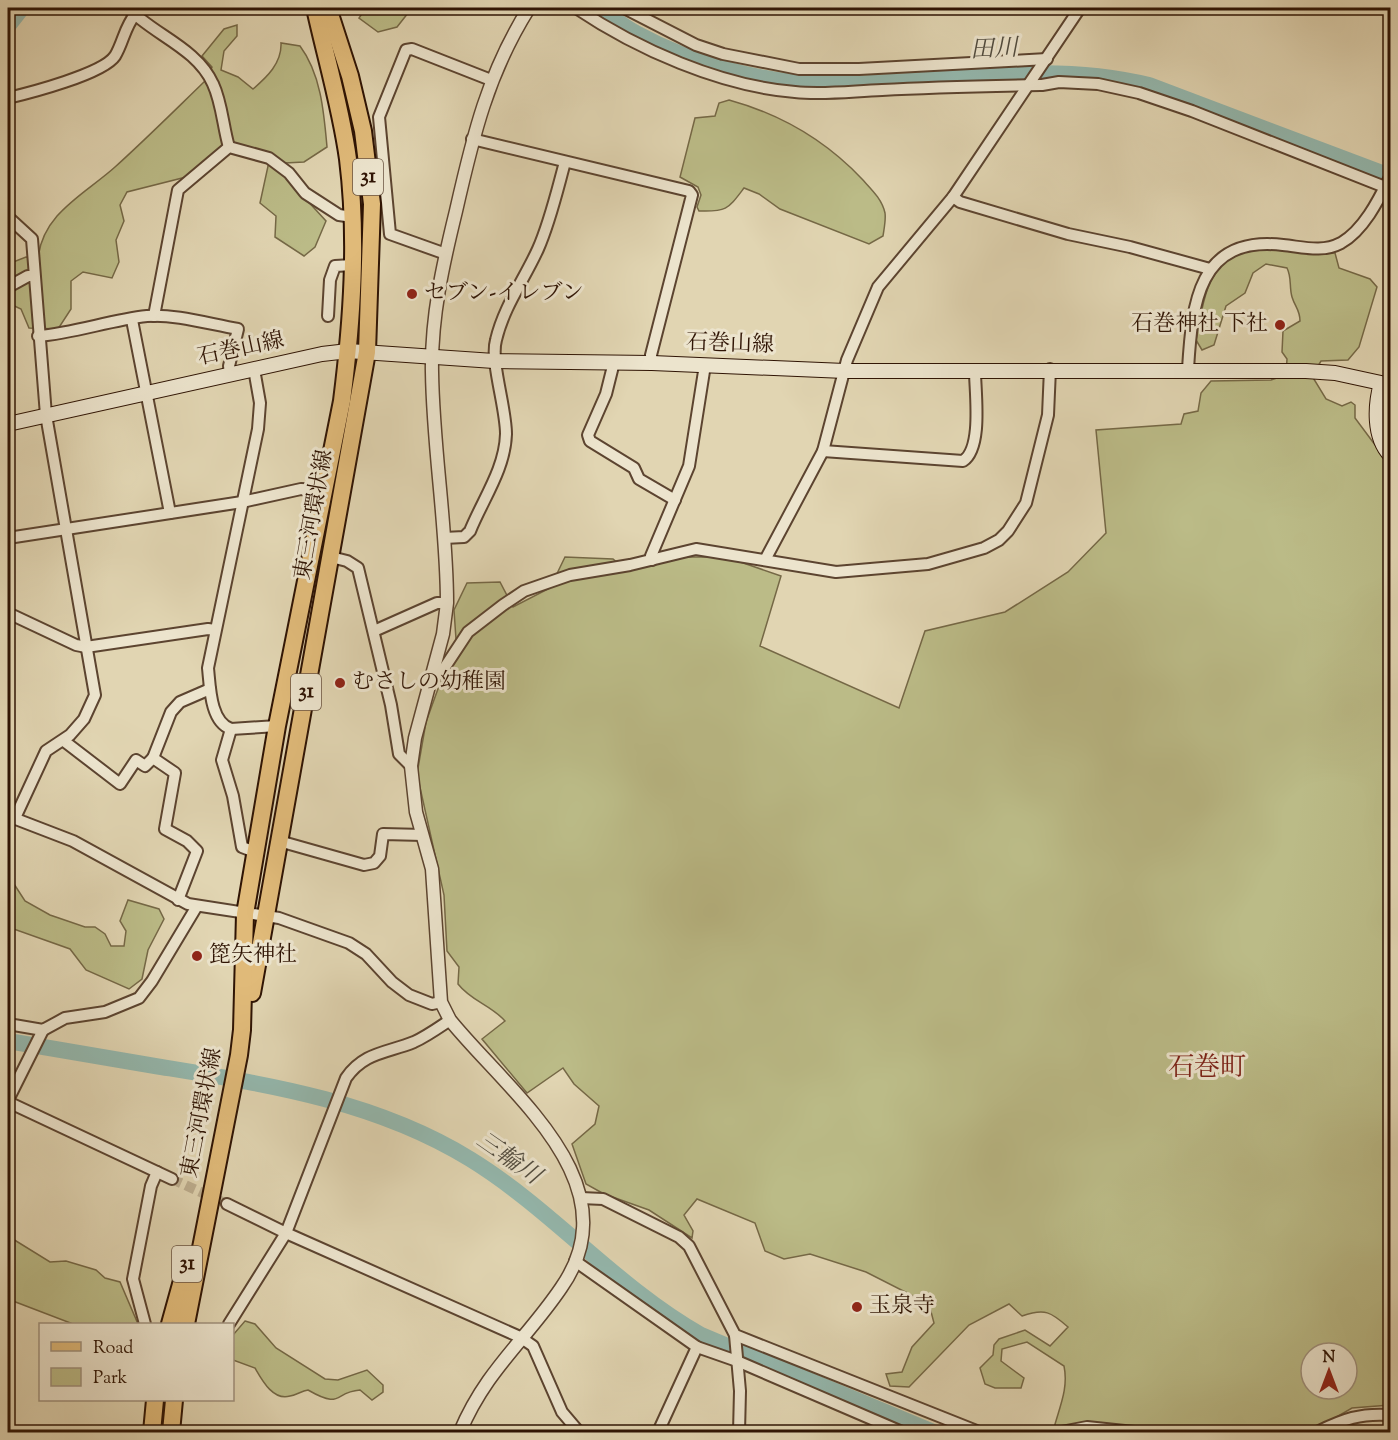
<svg xmlns="http://www.w3.org/2000/svg" width="1398" height="1440" font-family="'Sorts Mill Goudy','Noto Serif JP',serif">
	<rect width="100%" height="100%" fill="#e1d5b2"/>
	<filter id="stains"><feTurbulence type="fractalNoise" baseFrequency=".00333" numOctaves="4"/><feColorMatrix values="0 0 0 0 .2 0 0 0 0 .09 0 0 0 0 .02 0 0 0 .5 -.17"/></filter>
	<radialGradient id="worn" r=".72"><stop offset=".6" stop-color="#630" stop-opacity="0"/><stop offset="1" stop-color="#630" stop-opacity=".3"/></radialGradient>
	<g fill="#bbbb87" stroke="#756846" stroke-width="1.5" fill-rule="evenodd">
		<polygon points="366,8 412,8 397,27 378,32 359,18"/>
		<path d="M237,25V36L224,51L221,70L238,77L253,89C267,77 282,63 281,43L300,46C321,74 324,113 327,147L304,162L285,163L280,171L326,221L315,247L304,256L275,237L276,216L260,203L270,157L235,146L194,175L127,192L120,205L124,221L116,240L119,262L112,278L83,272L71,281V309L58,329L29,328L21,309L8,303V264L26,257L38,258C43,213 85,194 115,167C146,139 175,110 205,81L212,67L202,56L224,29Z"/>
		<path d="M729,100C780,114 826,141 862,179C871,189 882,199 885,213C886,220 884,229 883,236L869,244L780,209L759,194L744,188C728,209 727,212 699,211L697,207L701,195L698,187L680,177L695,118L715,116L719,103Z"/>
		<path d="M1268,248L1335,253L1339,268L1370,279L1377,287L1359,347L1348,360L1321,361L1312,376L1326,399L1342,406L1351,402L1355,405V418L1390,465V1405L1352,1408L1326,1423L1324,1432H1053C1058,1410 1069,1390 1064,1366L1027,1342L1002,1349L1001,1361L1024,1378L1021,1388H995L985,1384L980,1368L993,1355L994,1345L999,1339L1025,1330L1050,1346L1068,1327C1051,1312 1045,1308 1022,1316L1009,1304L969,1325L909,1387L890,1386L886,1374L902,1372L912,1347L934,1323L929,1304L866,1272L810,1254L784,1259L765,1251L755,1223L697,1199L684,1215L693,1231L692,1238L649,1210L604,1194L586,1184L572,1144L595,1124L599,1106L574,1084L563,1068L527,1093L482,1039L505,1021C491,1005 471,1001 458,984L459,967L447,951L444,895L417,774L426,722L443,675L457,654L454,610L467,583L500,582L513,607L550,588L565,557L613,559L627,571L686,557H726L781,576L760,646L899,708L925,631L1005,612L1068,572L1106,533L1096,430L1181,424L1184,414L1198,411L1201,393L1211,381L1271,380L1286,375L1287,359L1282,352L1283,331L1300,321C1300,310 1295,307 1292,297C1289,287 1292,278 1287,268L1266,264L1253,273L1245,293L1226,306L1214,345L1202,350L1196,340C1202,311 1204,274 1232,257C1241,251 1257,250 1268,248ZM1311,1353H1347V1389H1311Z"/>
		<polygon points="8,882 14,884 25,901 50,915 85,927 95,927 105,934 111,946 124,946 126,931 120,921 128,900 159,909 164,919 148,950 142,979 129,989 86,970 70,949 8,927"/>
		<polygon points="8,1236 50,1262 66,1261 96,1270 105,1278 120,1282 138,1324 73,1324 13,1301 8,1297"/>
		<path d="M245,1321L255,1324L276,1348L325,1379L338,1380L367,1370L383,1385V1392L372,1400L360,1390C333,1392 343,1410 308,1390C301,1391 297,1395 290,1396C273,1401 262,1380 255,1368L233,1360V1335Z"/>
	</g>
	<g fill="none" stroke-linecap="round" stroke-linejoin="round">
		<g stroke="#94b8ae" stroke-width="16">
			<path d="M599,8C611,16 623,26 636,33C691,63 762,83 824,84C935,86 1037,58 1149,85L1390,176"/>
			<polyline points="8,26 22,8"/>
			<path d="M8,1041C57,1049 106,1058 155,1066C264,1084 374,1100 470,1159C553,1210 616,1287 701,1335L933,1432"/>
		</g>
		<polyline stroke="#bdae8f" stroke-width="10" stroke-dasharray="10 5" stroke-linecap="butt" points="172,1179 227,1204"/>
		<defs>
			<g id="minor">
				<path d="M128,8C154,35 197,48 213,84C222,103 223,127 229,147"/>
				<path d="M576,8C637,49 720,86 795,92C824,95 853,91 882,90C935,87 989,86 1042,85L1059,82L1098,84L1139,93L1192,111L1390,189"/>
				<polyline points="624,8 696,45 723,54 799,69 859,69 1047,59"/>
				<path d="M8,98C29,93 103,74 115,56C123,43 125,26 135,15"/>
				<polyline points="472,139 689,191 692,195 651,355 652,363"/>
				<polyline points="953,197 960,202 1068,234 1130,247 1210,269"/>
				<polyline points="8,217 32,239 46,415 95,695 84,719 70,735 46,751 15,818"/>
				<polyline points="446,254 390,234 379,117 406,50 412,49 491,80"/>
				<polyline points="8,287 28,276 33,276"/>
				<polyline points="154,316 178,190 229,147 269,158 289,173 305,193 339,215 353,217"/>
				<polyline points="328,316 330,280 335,266 353,265"/>
				<polyline points="132,320 170,513"/>
				<path d="M38,336C75,333 110,320 147,316C176,314 209,324 238,329L229,366L230,374"/>
				<polyline points="614,362 606,394 588,435 590,441 634,468 639,479 675,500"/>
				<path d="M254,369L260,403L258,429L208,668C210,686 210,722 231,729L222,760L233,796L242,847L255,852"/>
				<path d="M1188,369C1192,304 1198,235 1283,245C1303,247 1322,253 1341,243C1364,230 1379,199 1390,177"/>
				<path d="M823,451L963,461C983,448 975,392 975,371"/>
				<polyline points="8,538 242,502 301,489 324,490"/>
				<path d="M444,538L464,537L470,531C483,499 505,469 506,434C506,407 490,361 496,340C504,306 524,280 538,249C550,222 557,191 565,162"/>
				<polyline points="331,557 347,561 358,568 391,705 399,754 411,766"/>
				<polyline points="652,560 651,556 689,466 705,365"/>
				<polyline points="765,560 823,451 847,360 878,287 953,197 1080,8"/>
				<polyline points="8,613 76,645 86,647 208,629 215,630"/>
				<polyline points="374,631 437,603 447,603"/>
				<polyline points="431,679 441,673 468,632 503,605 524,591 570,575 630,565 696,549 836,572 928,564 984,548 999,540 1008,531 1026,503 1048,415 1050,369"/>
				<polyline points="231,729 277,726"/>
				<polyline points="64,741 120,784 136,760 145,766 153,758"/>
				<polyline points="8,816 73,841 188,904 279,918 349,943 366,954 392,982 409,995 432,1004 441,1002"/>
				<polyline points="279,841 364,865 374,863 380,856 383,834 423,835"/>
				<polyline points="178,900 197,851 187,841 165,829 175,773 153,758 171,712 180,702 210,689"/>
				<polyline points="8,1024 43,1030 65,1018 105,1012 139,998 152,981 197,906"/>
				<polyline points="8,1100 43,1030"/>
				<polyline points="8,1102 172,1179"/>
				<polyline points="581,1198 603,1199 679,1237 689,1246 735,1335 979,1432"/>
				<polyline points="227,1204 286,1233 520,1337 533,1346 562,1412 579,1432"/>
				<polyline points="575,1261 697,1347"/>
				<polyline points="145,1324 133,1279 151,1186 157,1172"/>
				<path d="M229,1324L286,1233L346,1078C364,1052 387,1053 414,1042C427,1036 438,1028 450,1020"/>
				<polyline points="735,1335 740,1391 739,1432"/>
				<polyline points="658,1432 697,1347 737,1361 902,1432"/>
				<polyline points="1061,1432 1087,1427 1134,1432"/>
				<path d="M1317,1432C1344,1419 1360,1413 1390,1415"/>
			</g>
			<path id="tertiary" d="M460,1432C486,1370 525,1341 561,1288C634,1184 509,1093 450,1020L441,1002L432,869L416,812L411,766L415,738L443,634L447,603C447,526 433,449 432,372C431,317 443,264 456,211C473,136 488,73 529,8"/>
			<path id="secondary" d="M8,424L322,354L348,351L494,361L652,363L845,371H1306L1335,373L1381,383C1375,405 1373,437 1390,455"/>
			<g id="primary">
				<polyline points="252,993 367,352 372,204 363,131 350,76 328,8"/>
				<polyline points="170,1324 188,1259"/>
				<path d="M186,1324L239,1055L242,1030L245,914L277,726L342,401C352,321 358,239 348,159C341,108 326,58 315,8"/>
				<polyline points="152,1432 155,1400"/>
				<polyline points="171,1432 174,1400"/>
			</g>
		</defs>
		<use href="#minor" stroke="#5c4430" stroke-width="14"/>
		<use href="#tertiary" stroke="#5c4430" stroke-width="15"/>
		<use href="#secondary" stroke="#2f1404" stroke-width="16"/>
		<use href="#primary" stroke="#2f1404" stroke-width="20"/>
		<use href="#minor" stroke="#ece4cd" stroke-width="10"/>
		<use href="#tertiary" stroke="#ece4cd" stroke-width="12"/>
		<use href="#secondary" stroke="#ece4cd" stroke-width="14"/>
		<use href="#primary" stroke="#e0ba79" stroke-width="16"/>
	</g>
	<g fill="#8f2418" stroke="#ece4cd" stroke-width="2">
		<circle cx="412" cy="294" r="6"/>
		<circle cx="1280" cy="325" r="6"/>
		<circle cx="340" cy="683" r="6"/>
		<circle cx="197" cy="956" r="6"/>
		<circle cx="857" cy="1307" r="6"/>
	</g>
	<g text-anchor="middle" dominant-baseline="central" stroke-width="6" stroke-linejoin="round" paint-order="stroke">
		<g fill="#ece4cd" stroke="#685240" stroke-width="1.5">
			<rect x="353" y="159" width="30" height="36" rx="4.5"/>
			<rect x="291" y="674" width="30" height="36" rx="4.5"/>
			<rect x="172" y="1246" width="30" height="36" rx="4.5"/>
		</g>
		<g font-size="21" font-weight="bold" fill="#2f1404">
			<text x="368" y="177">31</text>
			<text x="306" y="692">31</text>
			<text x="187" y="1264">31</text>
		</g>
		<g font-size="22" fill="#2f1404" stroke="#ece4cd" text-anchor="start">
			<text x="424" y="294">セブン-イレブン</text>
			<text x="1268" y="325" text-anchor="end">石巻神社 下社</text>
			<text x="352" y="683">むさしの幼稚園</text>
			<text x="209" y="956">箆矢神社</text>
			<text x="869" y="1307">玉泉寺</text>
		</g>
		<g font-size="22" fill="#2f1404" stroke="#ece4cd">
			<text transform="translate(730 345) rotate(2)">石巻山線</text>
			<text transform="translate(241 350) rotate(-12)">石巻山線</text>
			<text transform="translate(315 515) rotate(-80)">東三河環状線</text>
			<text transform="translate(203 1113) rotate(-79)">東三河環状線</text>
		</g>
		<g font-size="24" font-style="italic" fill="#524d40" stroke="#ece4cd">
			<text transform="translate(994 50) rotate(-3)">田川</text>
			<text transform="translate(508 1159) rotate(35)">三輪川</text>
		</g>
		<g font-size="26" fill="#7a1f14" stroke="#ece4cd">
			<text x="1207" y="1068">石巻町</text>
		</g>
	</g>
	<rect width="1398" height="1440" fill="none" stroke="#e1d5b2" stroke-width="30"/>
	<rect x="9" y="9" width="1380" height="1422" fill="none" stroke="#2f1404" stroke-width="3"/>
	<rect x="15" y="15" width="1368" height="1410" fill="none" stroke="#2f1404" stroke-width="1.5"/>
	<rect x="39" y="1323" width="195" height="78" fill="#ece4cd" stroke="#a0917d" stroke-width="1.5"/>
	<rect x="51" y="1342" width="30" height="9" fill="#e0ba79" stroke="#a0917d" stroke-width="1.5"/>
	<text x="93" y="1353" font-size="18" fill="#2f1404">Road</text>
	<rect x="51" y="1368" width="30" height="18" fill="#bbbb87" stroke="#a0917d" stroke-width="1.5"/>
	<text x="93" y="1383" font-size="18" fill="#2f1404">Park</text>
	<g transform="translate(1329 1371)"><circle r="28" fill="#ece4cd" stroke="#a0917d" stroke-width="1.5"/>
	<path d="M0-4.5L10 22L0 15L-10 22Z" fill="#8f2418"/>
	<text y="-9" font-size="16" font-weight="bold" text-anchor="middle" fill="#2f1404">N</text>
	</g>
	<rect width="100%" height="100%" filter="url(#stains)"/>
	<rect width="100%" height="100%" fill="url(#worn)"/>
</svg>
